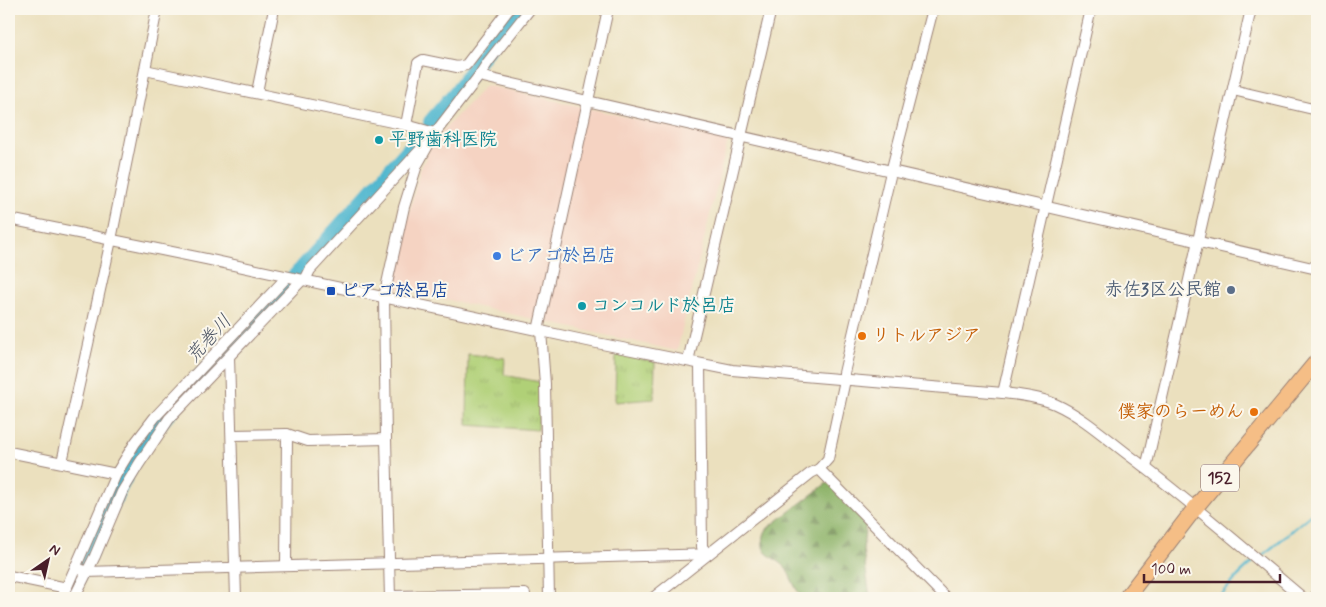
<svg xmlns="http://www.w3.org/2000/svg" width="1326" height="607" font-family="Mynerve,'Klee One',sans-serif">
	<defs>
		<pattern id="grass-tufts" width="24" height="20" patternUnits="userSpaceOnUse" patternTransform="scale(1.25)"><rect width="24" height="20" fill="#b0d077"/><path d="M3 7l-1-3M5 7V3M7 7l1-3M15 17l-1-3M17 17v-4M19 17l1-3" fill="none" stroke="#99b267"/></pattern>
		<pattern id="forest-firs" width="22" height="20" patternUnits="userSpaceOnUse" patternTransform="scale(1.25)"><rect width="22" height="20" fill="#8cb268"/><path d="M5 1l3.5 6h-7zM16 11l3.5 6h-7z" fill="#749056"/></pattern>
	</defs>
	<rect width="100%" height="100%" fill="#fbf7ec"/>
	<filter id="ink" filterUnits="userSpaceOnUse"><feTurbulence type="fractalNoise" baseFrequency=".02" numOctaves="2"/><feDisplacementMap in="SourceGraphic" scale="10" xChannelSelector="R" yChannelSelector="G"/><feConvolveMatrix kernelMatrix="1 2 1 2 8 2 1 2 1" color-interpolation-filters="sRGB"/></filter>
	<filter id="wash" filterUnits="userSpaceOnUse"><feTurbulence type="fractalNoise" baseFrequency=".0096" numOctaves="4" result="noise"/><feDisplacementMap in="SourceGraphic" scale="20" xChannelSelector="R" yChannelSelector="G"/><feGaussianBlur stdDeviation="1.12" result="paint"/><feColorMatrix in="noise" values="0 0 0 0 0 0 0 0 0 0 0 0 0 0 0 0 0 1.4 0 .05"/><feComposite in="paint" operator="in"/></filter>
	<g filter="url(#wash)">
		<rect width="100%" height="100%" fill="#ebe0be"/>
		<polygon fill="#f5d3c2" points="486,85 728,140 677,351 390,287 420,170 434,140"/>
		<g fill="url(#grass-tufts)" stroke="#7d7851">
			<polygon points="468,354 505,358 504,375 540,382 538,430 467,425"/>
			<polygon points="616,355 655,362 654,399 615,402"/>
		</g>
		<path fill="url(#forest-firs)" stroke="#6b684a" d="M827,483L866,519L863,550L870,598H803C793,587 792,577 785,567C778,558 761,556 763,542C764,535 764,532 769,527Z"/>
		<g fill="none" stroke-linecap="round" stroke-linejoin="round">
			<g stroke="#51b7cf" stroke-width="2.5">
				<polyline points="1262,556 1314,512 1317,507"/>
				<polyline points="1219,598 1238,576 1253,562"/>
			</g>
			<g stroke="#51b7cf" stroke-width="16">
				<polyline points="431,122 459,89 500,29 517,9"/>
				<polyline points="68,598 116,495 136,455 146,439 185,393 289,283 422,135"/>
			</g>
		</g>
	</g>
	<g filter="url(#ink)">
		<g fill="none" stroke-linecap="round" stroke-linejoin="round">
			<defs>
				<g id="minor">
					<polyline points="145,70 406,125 435,133"/>
					<polyline points="479,76 1317,269"/>
					<polyline points="1233,90 1317,110"/>
					<polyline points="257,92 274,9"/>
					<polyline points="406,125 418,63 423,60 457,67 466,65 509,9"/>
					<path d="M9,219L206,259L597,343L732,370L1003,393C1020,395 1039,397 1055,404C1082,416 1106,438 1130,456C1190,501 1246,550 1303,598"/>
					<polyline points="305,280 310,270 423,147"/>
					<polyline points="229,357 236,598"/>
					<polyline points="688,361 771,9"/>
					<polyline points="1003,393 1091,9"/>
					<polyline points="232,435 287,434 308,441 386,439"/>
					<polyline points="9,452 116,474"/>
					<polyline points="62,462 111,240 157,9"/>
					<polyline points="1146,468 1251,9"/>
					<polyline points="819,469 946,598"/>
					<polyline points="286,566 287,434"/>
					<path d="M76,567L86,572C294,567 501,561 708,554L702,547L700,364"/>
					<polyline points="9,576 67,588"/>
					<polyline points="390,596 525,594 525,598"/>
					<polyline points="62,598 116,474 135,443 155,417 287,277"/>
					<polyline points="74,598 95,556 122,492 139,464 169,419 302,280"/>
					<polyline points="390,598 386,439 384,297 404,207 417,165 435,133 479,76 488,62 530,9"/>
					<polyline points="549,598 545,384 541,331 539,326 608,9"/>
					<polyline points="653,598 811,473 819,469 828,459 845,380 844,373 891,172 933,9"/>
					<polyline points="1314,598 1317,594"/>
				</g>
				<polyline id="highway" points="1126,598 1196,507 1317,361"/>
			</defs>
			<use href="#minor" stroke="#9a8074" stroke-width="12"/>
			<use href="#highway" stroke="#9a8074" stroke-width="17"/>
			<use href="#minor" stroke="#fff" stroke-width="10"/>
			<use href="#highway" stroke="#f5be86" stroke-width="15"/>
		</g>
	</g>
	<g fill="#0f9aa8" stroke="#fbf7ec" stroke-width="2">
		<circle cx="379" cy="140" r="5"/>
		<circle cx="582" cy="306" r="5"/>
	</g>
	<circle fill="#3f7fe0" stroke="#fbf7ec" stroke-width="2" cx="497" cy="256" r="5"/>
	<circle fill="#5c6f8a" stroke="#fbf7ec" stroke-width="2" cx="1231" cy="290" r="5"/>
	<rect fill="#1a4fb4" stroke="#fbf7ec" stroke-width="2" x="326" y="286" width="10" height="10" rx="2.5"/>
	<g fill="#e8710a" stroke="#fbf7ec" stroke-width="2">
		<circle cx="862" cy="336" r="5"/>
		<circle cx="1254" cy="412" r="5"/>
	</g>
	<g text-anchor="middle" dominant-baseline="central" stroke-width="4" stroke-linejoin="round" paint-order="stroke">
		<rect fill="#fbf7ec" stroke="#7f6065" stroke-width="1" x="1201" y="464.5" width="38" height="27" rx="4"/>
		<g font-size="16" font-weight="bold" fill="#4a1f2b">
			<text x="1220" y="478">152</text>
		</g>
		<g font-size="18" font-weight="bold" fill="#0d838f" stroke="#fbf7ec" text-anchor="start">
			<text x="389" y="140">平野歯科医院</text>
			<text x="592" y="306">コンコルド於呂店</text>
		</g>
		<g font-size="18" font-weight="bold" fill="#366cbe" stroke="#fbf7ec" text-anchor="start">
			<text x="507" y="256">ビアゴ於呂店</text>
		</g>
		<g font-size="18" font-weight="bold" fill="#4e5e75" stroke="#fbf7ec" text-anchor="end">
			<text x="1221" y="290">赤佐3区公民館</text>
		</g>
		<g font-size="18" font-weight="bold" fill="#164399" stroke="#fbf7ec" text-anchor="start">
			<text x="341" y="291">ピアゴ於呂店</text>
		</g>
		<g font-size="18" font-weight="bold" fill="#c56008" stroke="#fbf7ec" text-anchor="start">
			<text x="872" y="336">リトルアジア</text>
			<text x="1244" y="412" text-anchor="end">僕家のらーめん</text>
		</g>
		<g font-size="19" font-style="italic" fill="#4c5464" stroke="#fbf7ec">
			<text transform="translate(209 339) rotate(-48)">荒巻川</text>
		</g>
	</g>
	<rect width="1326" height="607" fill="none" stroke="#fbf7ec" stroke-width="30"/>
	<g transform="translate(48 560) rotate(34)" stroke="#fbf7ec" stroke-width="4" paint-order="stroke">
	<path d="M0-4L9 19L0 12L-9 19Z" fill="#4a1f2b"/>
	<text y="-8" font-size="14" font-weight="bold" text-anchor="middle" fill="#4a1f2b">N</text>
	</g>
	<path d="M1144 574v8h136v-8" fill="none" stroke="#4a1f2b" stroke-width="2.5"/>
	<text x="1151" y="574" font-size="15" fill="#4a1f2b" stroke="#fbf7ec" stroke-width="4" paint-order="stroke">100 m</text>
</svg>
